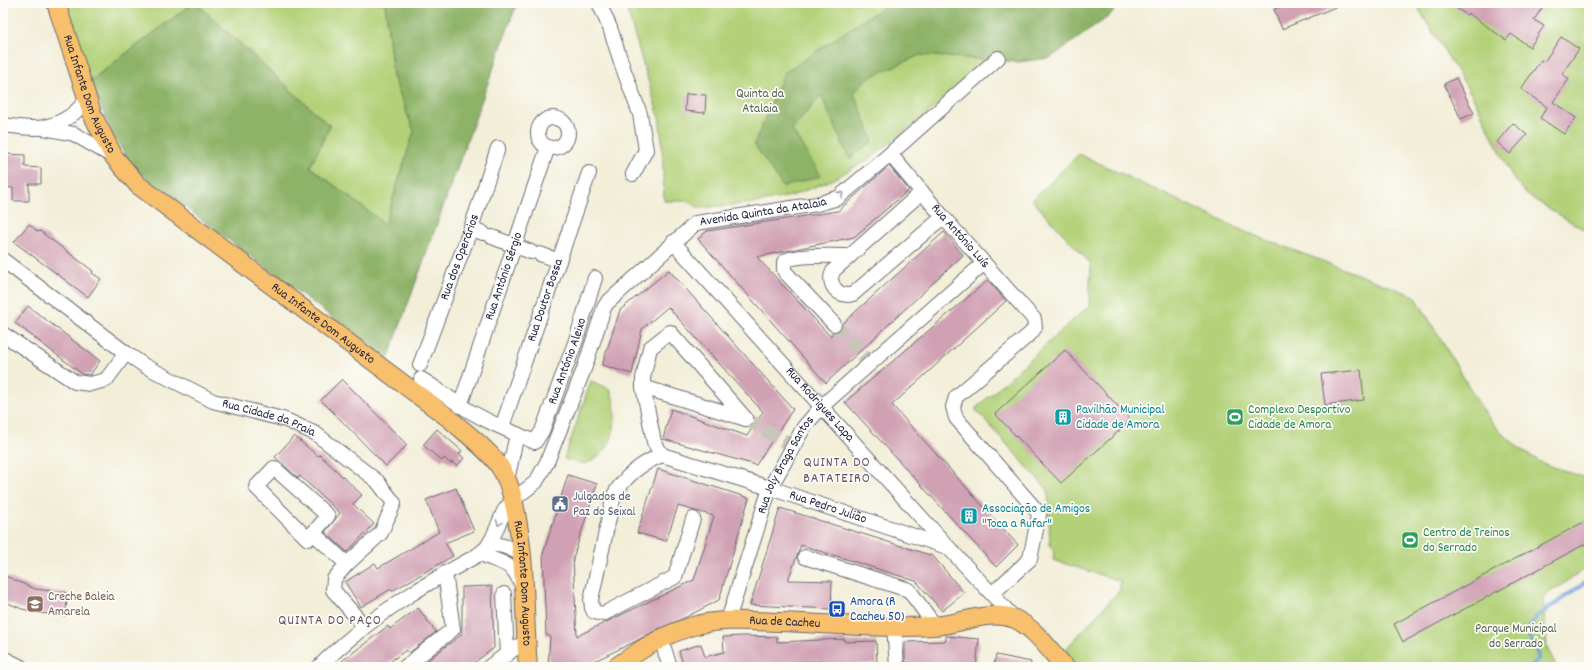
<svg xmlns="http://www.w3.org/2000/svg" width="1592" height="670" font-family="Dekko,sans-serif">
	<rect width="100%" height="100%" fill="#fdfcf7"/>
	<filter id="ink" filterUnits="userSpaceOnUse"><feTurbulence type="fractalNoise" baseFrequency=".025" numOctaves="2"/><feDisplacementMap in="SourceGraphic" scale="8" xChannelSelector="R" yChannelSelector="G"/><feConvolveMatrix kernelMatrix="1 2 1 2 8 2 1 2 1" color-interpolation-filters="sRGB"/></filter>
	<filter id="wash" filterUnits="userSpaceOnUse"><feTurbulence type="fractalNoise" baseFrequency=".012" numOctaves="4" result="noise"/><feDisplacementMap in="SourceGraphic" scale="16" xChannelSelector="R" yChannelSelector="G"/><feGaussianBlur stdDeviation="0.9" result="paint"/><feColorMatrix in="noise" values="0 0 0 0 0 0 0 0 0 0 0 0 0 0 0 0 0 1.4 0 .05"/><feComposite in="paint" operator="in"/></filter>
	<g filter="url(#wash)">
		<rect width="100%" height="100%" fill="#f2eed8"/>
		<g fill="#b2d178" stroke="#6a7a5a">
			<polygon points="64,3 193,3 90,81"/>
			<polygon points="196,3 385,3 393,76 414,131 385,224 310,167 330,126"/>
			<polygon points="625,3 1068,3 872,157 832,180 791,196 755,203 700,208 687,201 664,201 662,141 659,117"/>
			<polygon points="1415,3 1589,3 1589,233 1527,195 1512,176 1474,99"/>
			<polygon points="1079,154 1248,233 1415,296 1481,407 1494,425 1520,449 1542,463 1589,479 1589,567 1543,597 1547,648 1557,667 1078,667 1063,652 1120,590 1120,581 1053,560 1054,551 1050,546 1048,490 975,409 1089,306 1091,264 1032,200"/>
			<path d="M591,381L610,389C617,405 617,432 607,447C602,455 594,460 585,464L564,459Z"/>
		</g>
		<g fill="#8db368" stroke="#586a52">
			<polygon points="193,3 196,3 330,126 310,167 385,224 414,131 393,76 385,3 517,3 388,359 133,168 112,133 90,81"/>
			<polygon points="889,3 1122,3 1108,17 1050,58 1018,62 920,55 866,79 854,93 873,141 849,159 821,95 792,130 821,176 783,187 754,144 784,73"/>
		</g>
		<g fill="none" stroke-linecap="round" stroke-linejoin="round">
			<polyline stroke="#709ed9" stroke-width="4" points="1532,667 1539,657 1527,632 1536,617 1589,580"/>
		</g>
		<g id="blocks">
			<g fill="#d0a0b3">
				<polygon points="1290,3 1345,3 1282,29 1274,9"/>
				<polygon points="1448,3 1545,3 1534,20 1544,26 1530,47 1511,34 1506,40 1468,13 1467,15"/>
				<polygon points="1561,37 1579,49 1562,74 1569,79 1553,102 1576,118 1564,134 1540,118 1547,107 1521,89 1541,60 1544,62"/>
				<polygon points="1456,78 1474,113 1461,119 1444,84"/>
				<polygon points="686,94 706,95 705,113 685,111"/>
				<polygon points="1513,123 1527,135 1510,154 1497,142"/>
				<polygon points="7,154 25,155 25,167 41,168 41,184 29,184 29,201 13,201 13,188 3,187 3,170 6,170"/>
				<polygon points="889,166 909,190 854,237 757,257 830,336 834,332 840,330 842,324 944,232 963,255 826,383 698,239 707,231 838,211"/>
				<polygon points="29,224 38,232 40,231 93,271 92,273 101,279 88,297 14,242"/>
				<polygon points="669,270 793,409 756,465 663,439 671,409 747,436 763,412 668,307 642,329 632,374 602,365 620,310"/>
				<polygon points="988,280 1006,301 892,405 1018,545 996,567 845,402"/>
				<polygon points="28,306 100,361 90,375 82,374 15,323"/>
				<polygon points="1065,350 1131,420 1061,483 995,414"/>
				<polygon points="1361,370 1364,400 1325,405 1321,374"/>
				<polygon points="342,379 407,445 386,466 321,400"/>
				<polygon points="437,429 462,451 459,454 464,458 457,466 452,462 451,464 444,458 442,461 423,445"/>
				<polygon points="294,436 318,456 320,455 362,495 353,504 374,524 347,552 325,532 340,513 300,476 298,478 275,457"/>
				<polygon points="658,469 749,498 719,600 684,618 658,629 634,642 582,667 548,667 550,636 546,635 543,554 568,475 597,484 573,558 577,636 694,580 714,516 678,506 666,541 637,533"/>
				<polygon points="456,488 474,531 445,543 453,556 392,591 391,589 361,607 345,582 375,563 378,568 439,532 426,500"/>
				<polygon points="780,508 933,556 964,593 942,611 916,581 801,545 788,580 832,581 831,609 750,605"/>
				<polygon points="1589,519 1589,542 1403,642 1394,624"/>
				<polygon points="3,575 35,589 67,593 66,616 40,613 22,609 3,601"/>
				<polygon points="492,586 494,648 468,667 419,667 462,634 462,587"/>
				<polygon points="418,608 436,632 409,653 406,650 383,667 346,667 342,661 388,626 390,629"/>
				<polygon points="744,636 777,637 777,642 845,639 845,642 876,641 877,664 820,665 820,661 799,662 799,667 756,667 756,666 682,667 683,664 679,651 701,644 705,657 724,652 723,637"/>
				<polygon points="946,636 979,639 976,667 910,667 909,662 905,662 905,642 946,641"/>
				<polygon points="996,655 1031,662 1030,667 1003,667 994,665"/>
			</g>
		</g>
	</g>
	<g filter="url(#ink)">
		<use href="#blocks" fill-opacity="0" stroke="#6b6972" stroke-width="1"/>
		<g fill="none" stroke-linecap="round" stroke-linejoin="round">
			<g stroke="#c8c5b9" stroke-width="14" stroke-dasharray="14 7" stroke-linecap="butt">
				<polyline points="834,324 871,363"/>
				<polyline points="746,419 793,446"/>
			</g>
			<defs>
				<g id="minor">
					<polyline points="599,3 610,28 623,68 640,114 646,150 633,174"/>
					<circle cx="553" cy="133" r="15"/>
					<path d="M3,125C14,126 33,130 44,127C63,123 77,114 87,98"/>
					<polyline points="43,128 74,134 114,157"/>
					<path id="s1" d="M890,154L943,217L1034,319L1035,327L1031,333L956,397L953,407L956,418L1037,511L1039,515L1030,559L992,594"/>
					<path d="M922,192L834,270C825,283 839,299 853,294L943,217"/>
					<polyline points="471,228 483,233"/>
					<polyline points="492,237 531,252"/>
					<path id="s2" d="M673,242L948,547L1015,619"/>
					<polyline points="540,254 559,261"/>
					<path id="s3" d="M3,260L126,353L145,366L213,401L286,420L316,434L377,481L394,503L381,533L347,564L334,579L333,590L364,626"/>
					<path d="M834,324L785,272L784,269V262C793,254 837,256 850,256"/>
					<polyline points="3,334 75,382 90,384 106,380 126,353"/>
					<path id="s4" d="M420,365L471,228L498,148"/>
					<path id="s5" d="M421,379C435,387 447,397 460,405C482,420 510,431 535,442L542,431L576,340L595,278"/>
					<polyline points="643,387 746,419"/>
					<path id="s6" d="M460,406L548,147"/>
					<path id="s7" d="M502,427L589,173"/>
					<path d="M662,455C642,463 625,476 614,495L591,600L592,608L594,612L603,614L675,577L693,519"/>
					<path id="s8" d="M662,455L770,488L947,547"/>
					<polyline points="662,455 654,442 643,387 643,378 650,348 670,332 746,419"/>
					<polygon points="274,468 328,516 308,539 256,487"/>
					<polyline points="507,480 517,434"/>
					<polyline points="313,533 347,564"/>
					<path id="s9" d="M487,547L493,537L504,511L513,500L536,482L547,462L584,369L604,308L607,303L696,223L817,204L838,198L890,154L998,58"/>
					<path d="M481,554C503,565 512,560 522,586"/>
					<polyline points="805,557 909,590 935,626"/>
					<polyline points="504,594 507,655"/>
					<path id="s10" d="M728,620L770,488L804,427L822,406L984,263"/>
					<polyline points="894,626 897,667"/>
					<polyline points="661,639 670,667"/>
					<polyline points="3,658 21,667"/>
					<path d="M319,667C327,658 337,650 346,642C385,608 431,581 476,556C482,553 486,546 494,545C504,544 514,550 522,555"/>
					<polyline points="405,667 453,629 445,573"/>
					<polyline points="489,667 518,646 527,644"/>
				</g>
				<g id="major">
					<path id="s11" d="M56,3L93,116L114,157L138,185L450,419C464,432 490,451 500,467C510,482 514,501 517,519C526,568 524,617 528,667"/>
					<path id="s12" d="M616,667C639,650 665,634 693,626C721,618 751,621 780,622C831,624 883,629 934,626C961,624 989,609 1015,619C1035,628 1050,651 1065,667"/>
				</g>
			</defs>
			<use href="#minor" stroke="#6b6972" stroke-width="16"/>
			<use href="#major" stroke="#6b6972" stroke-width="20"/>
			<use href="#minor" stroke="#fff" stroke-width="14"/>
			<use href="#major" stroke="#f8bf6c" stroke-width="18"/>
		</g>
		<defs><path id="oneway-chevron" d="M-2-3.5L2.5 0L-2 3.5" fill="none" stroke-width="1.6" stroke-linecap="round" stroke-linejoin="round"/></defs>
		<g stroke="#9c9ca7">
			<use href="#oneway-chevron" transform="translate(841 194) rotate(-37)"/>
			<use href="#oneway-chevron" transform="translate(499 523) rotate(111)"/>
		</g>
	</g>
	<defs>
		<symbol id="building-square" viewBox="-11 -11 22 22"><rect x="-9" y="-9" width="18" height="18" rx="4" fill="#0f9aa8" stroke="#fdfcf7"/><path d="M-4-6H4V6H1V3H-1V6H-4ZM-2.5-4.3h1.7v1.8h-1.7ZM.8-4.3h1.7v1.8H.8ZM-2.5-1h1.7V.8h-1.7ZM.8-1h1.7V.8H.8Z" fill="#fff"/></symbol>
		<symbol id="stadium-square" viewBox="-11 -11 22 22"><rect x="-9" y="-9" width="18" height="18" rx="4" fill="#2e9e5b" stroke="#fdfcf7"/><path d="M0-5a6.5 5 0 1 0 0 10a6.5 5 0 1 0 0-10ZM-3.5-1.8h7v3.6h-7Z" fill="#fff"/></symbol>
		<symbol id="civic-square" viewBox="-11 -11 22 22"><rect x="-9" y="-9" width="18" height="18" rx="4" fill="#5c6f8a" stroke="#fdfcf7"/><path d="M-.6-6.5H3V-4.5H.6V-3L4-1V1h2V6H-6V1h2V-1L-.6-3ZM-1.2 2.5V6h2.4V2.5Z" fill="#fff"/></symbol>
		<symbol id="school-square" viewBox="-11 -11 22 22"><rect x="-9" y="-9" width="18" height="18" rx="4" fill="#8d6e63" stroke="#fdfcf7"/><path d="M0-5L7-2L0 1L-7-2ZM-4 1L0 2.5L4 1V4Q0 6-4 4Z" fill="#fff"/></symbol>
		<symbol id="bus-square" viewBox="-11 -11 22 22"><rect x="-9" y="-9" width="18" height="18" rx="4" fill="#1a4fb4" stroke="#fdfcf7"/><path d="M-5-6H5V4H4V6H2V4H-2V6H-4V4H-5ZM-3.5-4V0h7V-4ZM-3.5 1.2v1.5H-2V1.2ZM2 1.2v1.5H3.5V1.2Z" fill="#fff"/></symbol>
	</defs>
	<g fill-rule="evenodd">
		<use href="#building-square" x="1053" y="407" width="20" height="20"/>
		<use href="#stadium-square" x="1225" y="407" width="20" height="20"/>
		<use href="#civic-square" x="550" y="494" width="20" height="20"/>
		<use href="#building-square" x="959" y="506" width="20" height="20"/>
		<use href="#stadium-square" x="1400" y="530" width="20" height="20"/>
		<use href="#school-square" x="25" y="594" width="20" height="20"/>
		<use href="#bus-square" x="827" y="599" width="20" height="20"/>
	</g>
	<g text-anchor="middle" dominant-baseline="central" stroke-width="3.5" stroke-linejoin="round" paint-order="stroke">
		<g font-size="13" fill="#22223b" stroke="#fdfcf7">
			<text stroke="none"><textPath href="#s11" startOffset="97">Rua Infante Dom Augusto</textPath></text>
			<text stroke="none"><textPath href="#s9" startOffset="464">Avenida Quinta da Atalaia</textPath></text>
			<text stroke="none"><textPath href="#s1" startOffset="108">Rua António Luís</textPath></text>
			<text stroke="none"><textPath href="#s4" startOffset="115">Rua dos Operários</textPath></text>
			<text stroke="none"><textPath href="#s6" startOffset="137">Rua António Sérgio</textPath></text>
			<text stroke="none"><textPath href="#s7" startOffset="134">Rua Doutor Bossa</textPath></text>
			<text stroke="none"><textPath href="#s11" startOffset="433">Rua Infante Dom Augusto</textPath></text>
			<text stroke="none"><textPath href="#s5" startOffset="218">Rua António Aleixo</textPath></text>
			<text stroke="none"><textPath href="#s2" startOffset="219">Rua Rodrigues Lapa</textPath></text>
			<text stroke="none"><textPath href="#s3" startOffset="312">Rua Cidade da Praia</textPath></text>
			<text stroke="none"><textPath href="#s10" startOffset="166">Rua Joly Braga Santos</textPath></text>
			<text stroke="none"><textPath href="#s8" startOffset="174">Rua Pedro Julião</textPath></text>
			<text stroke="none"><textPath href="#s11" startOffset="781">Rua Infante Dom Augusto</textPath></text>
			<text stroke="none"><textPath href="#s12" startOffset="180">Rua de Cacheu</textPath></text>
		</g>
		<g font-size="13" fill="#545f50" stroke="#fdfcf7">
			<text x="760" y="94">Quinta da<tspan x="760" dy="15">Atalaia</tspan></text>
			<text x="1516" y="629">Parque Municipal<tspan x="1516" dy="15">do Serrado</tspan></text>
		</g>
		<g font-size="13" fill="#0d838f" stroke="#fdfcf7" text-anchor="start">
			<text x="1076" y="410">Pavilhão Municipal<tspan x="1076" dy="15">Cidade de Amora</tspan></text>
			<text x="982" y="509">Associação de Amigos<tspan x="982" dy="15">"Toca a Rufar"</tspan></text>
		</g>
		<g font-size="13" fill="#27864d" stroke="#fdfcf7" text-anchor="start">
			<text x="1248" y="410">Complexo Desportivo<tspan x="1248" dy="15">Cidade de Amora</tspan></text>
			<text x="1423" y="533">Centro de Treinos<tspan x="1423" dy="15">do Serrado</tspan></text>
		</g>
		<g font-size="13" fill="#4e5e75" stroke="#fdfcf7" text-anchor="start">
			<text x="573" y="497">Julgados de<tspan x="573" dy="15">Paz do Seixal</tspan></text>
		</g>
		<g font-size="13" fill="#785e54" stroke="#fdfcf7" text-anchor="start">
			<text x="48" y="597">Creche Baleia<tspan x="48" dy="15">Amarela</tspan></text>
		</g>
		<g font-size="13" fill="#164399" stroke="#fdfcf7" text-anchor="start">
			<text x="850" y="602">Amora (R<tspan x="850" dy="15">Cacheu 50)</tspan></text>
		</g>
		<g font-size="14" letter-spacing="1" fill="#5f4e65" stroke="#fdfcf7">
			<text x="837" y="463">QUINTA DO<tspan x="837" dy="16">BATATEIRO</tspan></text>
			<text x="330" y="621">QUINTA DO PAÇO</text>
		</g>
	</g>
	<rect width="1592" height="670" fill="none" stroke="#fdfcf7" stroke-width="16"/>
</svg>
